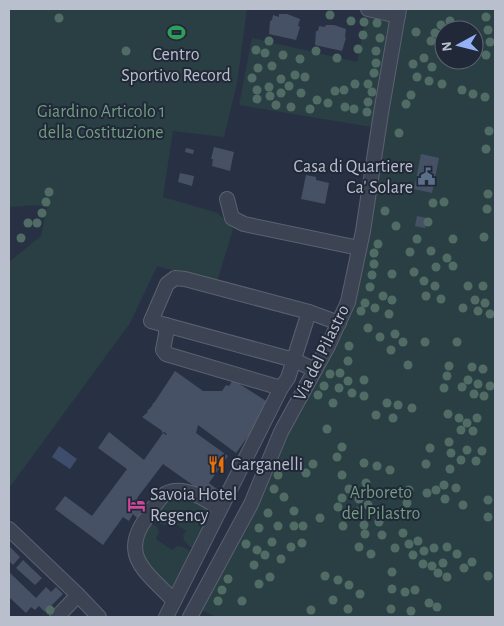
<svg xmlns="http://www.w3.org/2000/svg" width="504" height="626" font-family="'Alegreya Sans',sans-serif">
	<rect width="100%" height="100%" fill="#283143"/>
	<g fill="#2a3f44" fill-rule="evenodd">
		<polygon points="9,9 247,9 237,83 224,137 173,131 163,197 218,213 233,229 217,282 157,266 130,323 9,488 9,262 41,236 47,207 35,205 9,207"/>
		<path d="M407,9H495V617H216L202,610L267,485L364,256L404,17ZM444,30H474V60H444Z"/>
		<polygon points="366,17 391,22 372,127 239,105 252,38 357,62"/>
		<path d="M178,497L204,506C215,519 202,535 195,548L190,547L184,540L183,535L186,531L170,520L165,525L154,522C152,507 165,498 178,497Z"/>
		<path d="M150,523L157,527L159,533L156,538L157,540L172,550L177,546C184,546 188,549 192,555L173,593L139,557L136,546Z"/>
	</g>
	<polygon fill="#3e4d6c" points="59,446 77,459 70,469 52,457"/>
	<g fill="#475165">
		<polygon points="279,14 287,14 300,19 298,26 300,27 296,40 269,34 270,21 272,20 273,15 279,17"/>
		<polygon points="326,25 334,25 346,29 345,37 346,38 342,51 315,45 316,31 318,31 319,26 325,27"/>
		<polygon points="214,147 234,152 230,171 212,166 213,159 211,159"/>
		<polygon points="186,148 194,150 193,154 185,152"/>
		<polygon points="421,154 439,158 432,193 414,189"/>
		<polygon points="180,173 194,176 192,186 178,182"/>
		<polygon points="306,175 316,177 316,180 329,183 325,204 301,199"/>
		<polygon points="417,216 427,218 425,228 415,226"/>
		<polygon points="175,371 203,391 222,391 226,385 229,386 233,380 271,404 236,453 198,425 196,433 228,456 209,483 218,490 211,498 163,464 137,498 142,503 140,507 144,509 138,519 133,514 129,521 123,517 103,545 55,509 65,496 92,516 127,469 98,448 109,432 144,460 163,433 166,435 167,434 164,432 163,433 161,430 142,417 148,412 147,411 152,406 153,403 154,403"/>
		<polygon points="9,546 20,557 13,565 9,561"/>
		<polygon points="23,560 42,578 35,585 16,568"/>
		<polygon points="9,572 36,598 46,587 51,592 56,587 63,594 45,612 39,606 35,610 31,607 26,613 9,597"/>
	</g>
	<g fill="none" stroke-linecap="round" stroke-linejoin="round">
		<defs>
			<g id="minor">
				<polyline points="368,9 398,16"/>
				<polyline points="227,199 232,218 244,224 359,248"/>
				<polyline points="166,325 166,334 163,350 166,354 281,388"/>
				<polyline points="315,370 294,360 151,321 167,284 175,278 185,279 309,312 339,323"/>
				<path d="M152,509C156,505 160,497 165,494C183,484 206,499 220,509"/>
				<path d="M145,520C119,557 149,574 174,601"/>
				<polyline points="9,529 78,595 99,617"/>
				<polyline points="57,617 78,595"/>
				<polyline points="166,617 281,388 288,378 309,312"/>
				<polyline points="190,617 251,504 281,432 328,346 348,302 363,231 381,113 399,9"/>
			</g>
		</defs>
		<use href="#minor" stroke="#5b6170" stroke-width="16"/>
		<use href="#minor" stroke="#3c4353" stroke-width="14"/>
	</g>
	<g fill="#506c65">
		<circle cx="330" cy="15" r="4.5"/>
		<circle cx="486" cy="17" r="4.5"/>
		<circle cx="59" cy="18" r="4.5"/>
		<circle cx="351" cy="21" r="4.5"/>
		<circle cx="450" cy="21" r="4.5"/>
		<circle cx="364" cy="22" r="4.5"/>
		<circle cx="377" cy="23" r="4.5"/>
		<circle cx="441" cy="25" r="4.5"/>
		<circle cx="488" cy="30" r="4.5"/>
		<circle cx="416" cy="32" r="4.5"/>
		<circle cx="435" cy="33" r="4.5"/>
		<circle cx="363" cy="35" r="4.5"/>
		<circle cx="380" cy="38" r="4.5"/>
		<circle cx="269" cy="41" r="4.5"/>
		<circle cx="431" cy="41" r="4.5"/>
		<circle cx="490" cy="42" r="4.5"/>
		<circle cx="479" cy="43" r="4.5"/>
		<circle cx="358" cy="49" r="4.5"/>
		<circle cx="256" cy="50" r="4.5"/>
		<circle cx="126" cy="51" r="4.5"/>
		<circle cx="316" cy="51" r="4.5"/>
		<circle cx="376" cy="51" r="4.5"/>
		<circle cx="265" cy="53" r="4.5"/>
		<circle cx="283" cy="55" r="4.5"/>
		<circle cx="486" cy="55" r="4.5"/>
		<circle cx="337" cy="58" r="4.5"/>
		<circle cx="424" cy="58" r="4.5"/>
		<circle cx="300" cy="59" r="4.5"/>
		<circle cx="376" cy="63" r="4.5"/>
		<circle cx="413" cy="64" r="4.5"/>
		<circle cx="272" cy="66" r="4.5"/>
		<circle cx="432" cy="67" r="4.5"/>
		<circle cx="258" cy="68" r="4.5"/>
		<circle cx="374" cy="73" r="4.5"/>
		<circle cx="295" cy="75" r="4.5"/>
		<circle cx="305" cy="77" r="4.5"/>
		<circle cx="417" cy="77" r="4.5"/>
		<circle cx="252" cy="78" r="4.5"/>
		<circle cx="281" cy="79" r="4.5"/>
		<circle cx="429" cy="81" r="4.5"/>
		<circle cx="355" cy="84" r="4.5"/>
		<circle cx="368" cy="84" r="4.5"/>
		<circle cx="442" cy="84" r="4.5"/>
		<circle cx="289" cy="86" r="4.5"/>
		<circle cx="269" cy="87" r="4.5"/>
		<circle cx="257" cy="90" r="4.5"/>
		<circle cx="344" cy="90" r="4.5"/>
		<circle cx="462" cy="90" r="4.5"/>
		<circle cx="335" cy="91" r="4.5"/>
		<circle cx="372" cy="92" r="4.5"/>
		<circle cx="281" cy="93" r="4.5"/>
		<circle cx="301" cy="93" r="4.5"/>
		<circle cx="473" cy="94" r="4.5"/>
		<circle cx="411" cy="95" r="4.5"/>
		<circle cx="270" cy="96" r="4.5"/>
		<circle cx="485" cy="97" r="4.5"/>
		<circle cx="257" cy="99" r="4.5"/>
		<circle cx="317" cy="100" r="4.5"/>
		<circle cx="368" cy="102" r="4.5"/>
		<circle cx="328" cy="103" r="4.5"/>
		<circle cx="406" cy="104" r="4.5"/>
		<circle cx="276" cy="105" r="4.5"/>
		<circle cx="291" cy="107" r="4.5"/>
		<circle cx="345" cy="107" r="4.5"/>
		<circle cx="310" cy="109" r="4.5"/>
		<circle cx="354" cy="109" r="4.5"/>
		<circle cx="367" cy="112" r="4.5"/>
		<circle cx="489" cy="131" r="4.5"/>
		<circle cx="399" cy="133" r="4.5"/>
		<circle cx="486" cy="149" r="4.5"/>
		<circle cx="49" cy="192" r="4.5"/>
		<circle cx="488" cy="194" r="4.5"/>
		<circle cx="46" cy="202" r="4.5"/>
		<circle cx="444" cy="202" r="4.5"/>
		<circle cx="433" cy="203" r="4.5"/>
		<circle cx="487" cy="209" r="4.5"/>
		<circle cx="385" cy="211" r="4.5"/>
		<circle cx="42" cy="213" r="4.5"/>
		<circle cx="428" cy="222" r="4.5"/>
		<circle cx="28" cy="223" r="4.5"/>
		<circle cx="37" cy="223" r="4.5"/>
		<circle cx="396" cy="226" r="4.5"/>
		<circle cx="484" cy="237" r="4.5"/>
		<circle cx="21" cy="238" r="4.5"/>
		<circle cx="417" cy="239" r="4.5"/>
		<circle cx="453" cy="239" r="4.5"/>
		<circle cx="378" cy="244" r="4.5"/>
		<circle cx="431" cy="251" r="4.5"/>
		<circle cx="410" cy="252" r="4.5"/>
		<circle cx="374" cy="253" r="4.5"/>
		<circle cx="447" cy="258" r="4.5"/>
		<circle cx="374" cy="264" r="4.5"/>
		<circle cx="453" cy="266" r="4.5"/>
		<circle cx="436" cy="267" r="4.5"/>
		<circle cx="414" cy="272" r="4.5"/>
		<circle cx="392" cy="274" r="4.5"/>
		<circle cx="372" cy="275" r="4.5"/>
		<circle cx="424" cy="281" r="4.5"/>
		<circle cx="435" cy="286" r="4.5"/>
		<circle cx="468" cy="286" r="4.5"/>
		<circle cx="483" cy="286" r="4.5"/>
		<circle cx="370" cy="287" r="4.5"/>
		<circle cx="383" cy="296" r="4.5"/>
		<circle cx="426" cy="296" r="4.5"/>
		<circle cx="441" cy="299" r="4.5"/>
		<circle cx="392" cy="300" r="4.5"/>
		<circle cx="475" cy="300" r="4.5"/>
		<circle cx="365" cy="303" r="4.5"/>
		<circle cx="485" cy="303" r="4.5"/>
		<circle cx="375" cy="308" r="4.5"/>
		<circle cx="463" cy="308" r="4.5"/>
		<circle cx="361" cy="311" r="4.5"/>
		<circle cx="478" cy="311" r="4.5"/>
		<circle cx="389" cy="314" r="4.5"/>
		<circle cx="490" cy="314" r="4.5"/>
		<circle cx="368" cy="328" r="4.5"/>
		<circle cx="395" cy="334" r="4.5"/>
		<circle cx="380" cy="337" r="4.5"/>
		<circle cx="403" cy="342" r="4.5"/>
		<circle cx="425" cy="342" r="4.5"/>
		<circle cx="457" cy="342" r="4.5"/>
		<circle cx="349" cy="346" r="4.5"/>
		<circle cx="391" cy="350" r="4.5"/>
		<circle cx="348" cy="361" r="4.5"/>
		<circle cx="408" cy="365" r="4.5"/>
		<circle cx="449" cy="366" r="4.5"/>
		<circle cx="472" cy="367" r="4.5"/>
		<circle cx="483" cy="369" r="4.5"/>
		<circle cx="340" cy="373" r="4.5"/>
		<circle cx="330" cy="374" r="4.5"/>
		<circle cx="447" cy="376" r="4.5"/>
		<circle cx="364" cy="380" r="4.5"/>
		<circle cx="468" cy="380" r="4.5"/>
		<circle cx="348" cy="381" r="4.5"/>
		<circle cx="478" cy="384" r="4.5"/>
		<circle cx="324" cy="386" r="4.5"/>
		<circle cx="490" cy="386" r="4.5"/>
		<circle cx="462" cy="387" r="4.5"/>
		<circle cx="339" cy="388" r="4.5"/>
		<circle cx="444" cy="388" r="4.5"/>
		<circle cx="352" cy="393" r="4.5"/>
		<circle cx="474" cy="394" r="4.5"/>
		<circle cx="318" cy="395" r="4.5"/>
		<circle cx="364" cy="396" r="4.5"/>
		<circle cx="484" cy="396" r="4.5"/>
		<circle cx="333" cy="403" r="4.5"/>
		<circle cx="387" cy="403" r="4.5"/>
		<circle cx="398" cy="405" r="4.5"/>
		<circle cx="412" cy="408" r="4.5"/>
		<circle cx="448" cy="414" r="4.5"/>
		<circle cx="376" cy="415" r="4.5"/>
		<circle cx="393" cy="418" r="4.5"/>
		<circle cx="459" cy="418" r="4.5"/>
		<circle cx="477" cy="418" r="4.5"/>
		<circle cx="467" cy="423" r="4.5"/>
		<circle cx="327" cy="429" r="4.5"/>
		<circle cx="461" cy="430" r="4.5"/>
		<circle cx="473" cy="431" r="4.5"/>
		<circle cx="449" cy="442" r="4.5"/>
		<circle cx="342" cy="447" r="4.5"/>
		<circle cx="430" cy="448" r="4.5"/>
		<circle cx="467" cy="450" r="4.5"/>
		<circle cx="482" cy="451" r="4.5"/>
		<circle cx="451" cy="453" r="4.5"/>
		<circle cx="337" cy="457" r="4.5"/>
		<circle cx="461" cy="460" r="4.5"/>
		<circle cx="476" cy="461" r="4.5"/>
		<circle cx="364" cy="463" r="4.5"/>
		<circle cx="313" cy="464" r="4.5"/>
		<circle cx="426" cy="464" r="4.5"/>
		<circle cx="377" cy="466" r="4.5"/>
		<circle cx="450" cy="469" r="4.5"/>
		<circle cx="390" cy="470" r="4.5"/>
		<circle cx="306" cy="473" r="4.5"/>
		<circle cx="278" cy="475" r="4.5"/>
		<circle cx="342" cy="475" r="4.5"/>
		<circle cx="366" cy="483" r="4.5"/>
		<circle cx="444" cy="485" r="4.5"/>
		<circle cx="456" cy="488" r="4.5"/>
		<circle cx="274" cy="489" r="4.5"/>
		<circle cx="349" cy="489" r="4.5"/>
		<circle cx="409" cy="490" r="4.5"/>
		<circle cx="436" cy="490" r="4.5"/>
		<circle cx="427" cy="493" r="4.5"/>
		<circle cx="284" cy="497" r="4.5"/>
		<circle cx="342" cy="498" r="4.5"/>
		<circle cx="359" cy="499" r="4.5"/>
		<circle cx="445" cy="499" r="4.5"/>
		<circle cx="488" cy="500" r="4.5"/>
		<circle cx="407" cy="503" r="4.5"/>
		<circle cx="368" cy="505" r="4.5"/>
		<circle cx="463" cy="505" r="4.5"/>
		<circle cx="338" cy="507" r="4.5"/>
		<circle cx="294" cy="511" r="4.5"/>
		<circle cx="358" cy="512" r="4.5"/>
		<circle cx="268" cy="513" r="4.5"/>
		<circle cx="412" cy="514" r="4.5"/>
		<circle cx="488" cy="517" r="4.5"/>
		<circle cx="320" cy="518" r="4.5"/>
		<circle cx="379" cy="522" r="4.5"/>
		<circle cx="364" cy="525" r="4.5"/>
		<circle cx="278" cy="526" r="4.5"/>
		<circle cx="294" cy="526" r="4.5"/>
		<circle cx="303" cy="526" r="4.5"/>
		<circle cx="343" cy="526" r="4.5"/>
		<circle cx="259" cy="528" r="4.5"/>
		<circle cx="403" cy="533" r="4.5"/>
		<circle cx="365" cy="534" r="4.5"/>
		<circle cx="382" cy="535" r="4.5"/>
		<circle cx="418" cy="541" r="4.5"/>
		<circle cx="272" cy="542" r="4.5"/>
		<circle cx="302" cy="543" r="4.5"/>
		<circle cx="246" cy="544" r="4.5"/>
		<circle cx="409" cy="544" r="4.5"/>
		<circle cx="291" cy="547" r="4.5"/>
		<circle cx="359" cy="547" r="4.5"/>
		<circle cx="447" cy="547" r="4.5"/>
		<circle cx="395" cy="548" r="4.5"/>
		<circle cx="434" cy="548" r="4.5"/>
		<circle cx="257" cy="550" r="4.5"/>
		<circle cx="424" cy="551" r="4.5"/>
		<circle cx="371" cy="554" r="4.5"/>
		<circle cx="457" cy="554" r="4.5"/>
		<circle cx="265" cy="555" r="4.5"/>
		<circle cx="413" cy="555" r="4.5"/>
		<circle cx="281" cy="559" r="4.5"/>
		<circle cx="472" cy="562" r="4.5"/>
		<circle cx="443" cy="563" r="4.5"/>
		<circle cx="423" cy="564" r="4.5"/>
		<circle cx="254" cy="565" r="4.5"/>
		<circle cx="432" cy="566" r="4.5"/>
		<circle cx="464" cy="568" r="4.5"/>
		<circle cx="392" cy="572" r="4.5"/>
		<circle cx="438" cy="573" r="4.5"/>
		<circle cx="325" cy="576" r="4.5"/>
		<circle cx="488" cy="576" r="4.5"/>
		<circle cx="270" cy="577" r="4.5"/>
		<circle cx="447" cy="577" r="4.5"/>
		<circle cx="228" cy="579" r="4.5"/>
		<circle cx="338" cy="580" r="4.5"/>
		<circle cx="259" cy="584" r="4.5"/>
		<circle cx="349" cy="585" r="4.5"/>
		<circle cx="392" cy="589" r="4.5"/>
		<circle cx="222" cy="590" r="4.5"/>
		<circle cx="415" cy="590" r="4.5"/>
		<circle cx="405" cy="592" r="4.5"/>
		<circle cx="360" cy="594" r="4.5"/>
		<circle cx="333" cy="600" r="4.5"/>
		<circle cx="218" cy="601" r="4.5"/>
		<circle cx="242" cy="601" r="4.5"/>
		<circle cx="429" cy="603" r="4.5"/>
		<circle cx="437" cy="607" r="4.5"/>
		<circle cx="348" cy="609" r="4.5"/>
		<circle cx="391" cy="609" r="4.5"/>
		<circle cx="50" cy="610" r="4.5"/>
		<circle cx="311" cy="610" r="4.5"/>
		<circle cx="411" cy="611" r="4.5"/>
	</g>
	<defs>
		<symbol id="stadium-bare" viewBox="-9 -9 18 18"><path d="M0-5a6.5 5 0 1 0 0 10a6.5 5 0 1 0 0-10ZM-3.5-1.8h7v3.6h-7Z" fill="#2e9e5b" stroke="#212838" stroke-width="2.5" paint-order="stroke"/></symbol>
		<symbol id="civic-bare" viewBox="-9 -9 18 18"><path d="M-.6-6.5H3V-4.5H.6V-3L4-1V1h2V6H-6V1h2V-1L-.6-3ZM-1.2 2.5V6h2.4V2.5Z" fill="#5c6f8a" stroke="#212838" stroke-width="2.5" paint-order="stroke"/></symbol>
		<symbol id="restaurant-bare" viewBox="-9 -9 18 18"><path d="M-5-6h1v4h1v-4h1v4h1v-4h1v5L-1.5 .5V6h-2V.5L-5-1ZM5-6V6H3V1.5H1.5Q1.5-4 5-6Z" fill="#e8710a" stroke="#212838" stroke-width="2.5" paint-order="stroke"/></symbol>
		<symbol id="hotel-bare" viewBox="-9 -9 18 18"><path d="M-6-4.5h1.5V1H6V5H4.5V3h-9V5H-6ZM-4 0a1.8 1.8 0 1 1 3.6 0ZM.5 0V-2.5h3Q6-2.5 6 0Z" fill="#d1479c" stroke="#212838" stroke-width="2.5" paint-order="stroke"/></symbol>
	</defs>
	<g fill-rule="evenodd">
		<use href="#stadium-bare" x="164" y="20" width="25" height="25"/>
		<use href="#civic-bare" x="414" y="164" width="25" height="25"/>
		<use href="#restaurant-bare" x="204" y="452" width="25" height="25"/>
		<use href="#hotel-bare" x="124" y="492" width="25" height="25"/>
	</g>
	<g text-anchor="middle" dominant-baseline="central" stroke-width="4" stroke-linejoin="round" paint-order="stroke">
		<g font-size="18" fill="#babfcd" stroke="#212838" text-anchor="start">
			<text x="176" y="55" text-anchor="middle">Centro<tspan x="176" dy="21">Sportivo Record</tspan></text>
			<text x="413" y="167" text-anchor="end">Casa di Quartiere<tspan x="413" dy="21">Ca' Solare</tspan></text>
			<text x="231" y="465">Garganelli</text>
			<text x="150" y="495">Savoia Hotel<tspan x="150" dy="21">Regency</tspan></text>
		</g>
		<g font-size="18" fill="#719d80" stroke="#212838">
			<text x="101" y="112">Giardino Articolo 1<tspan x="101" dy="21">della Costituzione</tspan></text>
			<text x="381" y="493">Arboreto<tspan x="381" dy="21">del Pilastro</tspan></text>
		</g>
		<g font-size="18" fill="#babfcd" stroke="#212838">
			<text transform="translate(322 353) rotate(-64)">Via del Pilastro</text>
		</g>
	</g>
	<rect width="504" height="626" fill="none" stroke="#babfcd" stroke-width="20"/>
	<g transform="translate(459 45) rotate(263)"><circle r="24" fill="#212838" stroke="#5e6474"/>
	<path d="M0-4L9 19L0 12L-9 19Z" fill="#94b1f7"/>
	<text y="-8" font-size="14" font-weight="bold" text-anchor="middle" fill="#babfcd">N</text>
	</g>
</svg>
